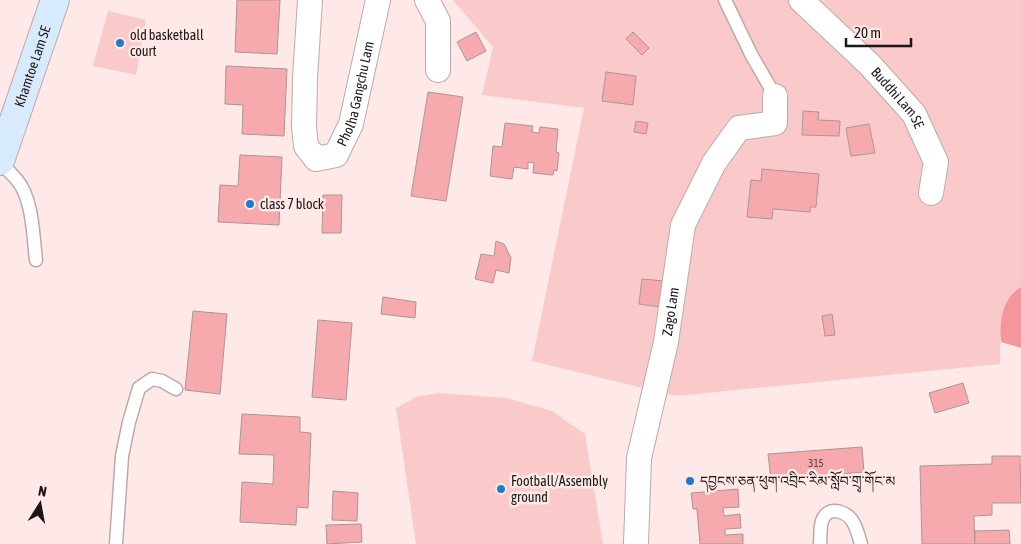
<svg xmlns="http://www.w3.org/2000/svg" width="1021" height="544" font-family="'Asap Condensed','Noto Serif Tibetan',sans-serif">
	<rect width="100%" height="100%" fill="#fee8e8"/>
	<g fill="#facacb">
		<path d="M453,0H1021V287C998,301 1001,340 1000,364L676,396L532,361L584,108L482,95L493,47Z"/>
		<polygon points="108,11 146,20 136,75 93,66"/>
		<polygon points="438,393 506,398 552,411 585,434 603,544 416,544 396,408 416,397"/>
	</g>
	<path fill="#f4979c" d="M1021,287V348L1001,342C999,322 1002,298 1021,287Z"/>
	<g fill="#f6aaad" stroke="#ab9696">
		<polygon points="237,0 280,0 277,54 235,52"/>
		<polygon points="476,32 486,51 467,61 457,42"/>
		<polygon points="633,32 649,48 642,55 626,39"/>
		<polygon points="226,66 287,69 284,136 242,134 243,105 225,104"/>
		<polygon points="606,72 636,76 633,105 602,101"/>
		<polygon points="428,92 463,97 446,201 411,196"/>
		<polygon points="803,111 819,112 818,120 840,121 839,136 802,135"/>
		<polygon points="636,121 648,123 646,134 634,132"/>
		<polygon points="505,123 533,126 532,132 539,133 540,127 558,129 556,152 559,153 557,171 554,170 553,175 533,173 534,163 528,162 528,169 514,167 512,179 490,176 493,146 502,147"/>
		<polygon points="869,124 875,153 851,156 846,128"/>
		<polygon points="240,155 282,157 279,225 218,222 220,185 238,186"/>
		<polygon points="762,169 819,174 816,207 810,207 810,212 773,209 772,219 747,217 751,180 761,181"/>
		<polygon points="323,195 342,195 341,233 322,233"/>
		<polygon points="496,241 504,244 511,258 509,273 496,270 493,283 475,279 481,254 494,256"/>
		<polygon points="642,279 664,281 661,307 639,304"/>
		<polygon points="383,297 416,302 415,318 381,314"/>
		<polygon points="193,311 227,314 220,394 185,390"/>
		<polygon points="832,314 835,335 825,336 822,316"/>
		<polygon points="318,320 352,323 346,400 312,397"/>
		<polygon points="963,383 969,403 935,413 929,393"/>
		<polygon points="242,414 300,417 300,432 311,433 308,508 297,507 296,525 240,522 242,482 273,484 274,455 239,454"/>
		<polygon points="862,447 864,472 771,480 768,454"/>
		<polygon points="992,456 1020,456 1021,503 992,503 992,515 974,516 975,544 922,544 920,466 992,464"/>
		<polygon points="738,489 739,507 723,508 724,516 740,514 741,528 725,529 725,535 743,534 743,544 700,544 697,509 693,509 691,493"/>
		<polygon points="333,491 358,493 357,521 332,520"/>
		<polygon points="361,524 362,542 327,544 326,525"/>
		<polygon points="1009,530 1010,544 975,544 975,531"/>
	</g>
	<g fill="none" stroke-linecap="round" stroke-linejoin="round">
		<defs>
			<g id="lane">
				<polyline points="725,0 751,54 775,96"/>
				<path d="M0,163C6,168 12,174 17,180C33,199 33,236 36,260"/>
				<polyline points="116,544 122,456 129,422 139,388 152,379 162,381 176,389"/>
				<path d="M820,544C821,536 819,524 824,517C831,505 848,513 853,522C857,529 859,537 861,544"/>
			</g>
			<g id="street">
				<path id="s1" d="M310,0L305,78L304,127L306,146L316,159L336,155L351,124L378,0"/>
				<polyline points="427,0 438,21 438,70"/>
				<path id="s2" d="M801,0L870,65L914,114L936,162L931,193"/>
				<path id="s3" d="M636,544L639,458L666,342L683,225L714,163L739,128L775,123V96"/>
			</g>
			<g id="secondary">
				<path id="s4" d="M0,161L55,0"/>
			</g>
		</defs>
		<use href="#lane" stroke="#bea9aa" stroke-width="15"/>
		<use href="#street" stroke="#bea9aa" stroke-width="26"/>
		<use href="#secondary" stroke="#bea9aa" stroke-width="30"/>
		<use href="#lane" stroke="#fff" stroke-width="12"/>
		<use href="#street" stroke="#fff" stroke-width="24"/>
		<use href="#secondary" stroke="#d8ebfe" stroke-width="28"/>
	</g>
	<g fill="#217bc8" stroke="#fee8e8" stroke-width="2">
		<circle cx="120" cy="43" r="5"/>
		<circle cx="250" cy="204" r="5"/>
		<circle cx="690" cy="481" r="5"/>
		<circle cx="501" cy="489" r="5"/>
	</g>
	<g text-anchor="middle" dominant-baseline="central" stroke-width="5" stroke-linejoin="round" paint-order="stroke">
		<g font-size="11" fill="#533b3c">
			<text x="816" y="463">315</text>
		</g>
		<g font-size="14" fill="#1d1616" stroke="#fee8e8" text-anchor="start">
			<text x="130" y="35">old basketball<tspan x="130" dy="16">court</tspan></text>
			<text x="260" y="204">class 7 block</text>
			<text x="511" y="481">Football/Assembly<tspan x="511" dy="16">ground</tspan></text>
			<text x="700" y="481">དབྱངས་ཅན་ཕུག་འབྲིང་རིམ་སློབ་གྲྭ་གོང་མ</text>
		</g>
		<g font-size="14" fill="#1d1616" stroke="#fee8e8">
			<text stroke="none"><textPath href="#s4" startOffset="100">Khamtoe Lam SE</textPath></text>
			<text stroke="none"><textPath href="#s1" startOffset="248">Pholha Gangchu Lam</textPath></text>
			<text stroke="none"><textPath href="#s2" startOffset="138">Buddhi Lam SE</textPath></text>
			<text stroke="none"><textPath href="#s3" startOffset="236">Zago Lam</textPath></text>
		</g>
	</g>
	<g transform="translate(40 504) rotate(11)" stroke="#fee8e8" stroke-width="4" paint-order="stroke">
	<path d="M0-4L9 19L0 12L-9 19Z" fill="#1d1616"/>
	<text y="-8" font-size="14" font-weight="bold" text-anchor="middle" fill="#1d1616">N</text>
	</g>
	<path d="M846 38v8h65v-8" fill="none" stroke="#1d1616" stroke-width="2.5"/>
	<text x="854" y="38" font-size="15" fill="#1d1616" stroke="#fee8e8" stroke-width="4" paint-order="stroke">20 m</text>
</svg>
